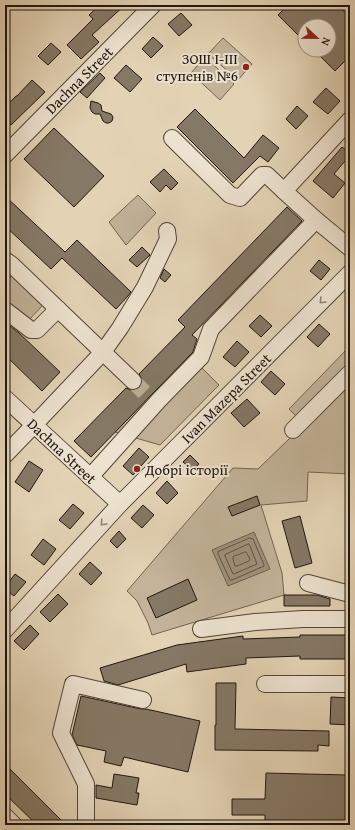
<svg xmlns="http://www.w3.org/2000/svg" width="355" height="830" font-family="'Gentium Book Plus',serif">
	<rect width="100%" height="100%" fill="#e3d3b5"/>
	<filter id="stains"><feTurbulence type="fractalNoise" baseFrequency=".005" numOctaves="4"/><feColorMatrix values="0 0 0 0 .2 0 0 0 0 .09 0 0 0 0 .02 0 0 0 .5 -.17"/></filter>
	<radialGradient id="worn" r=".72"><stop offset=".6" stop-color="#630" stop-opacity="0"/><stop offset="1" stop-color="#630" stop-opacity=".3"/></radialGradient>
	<g fill="#c2b399" stroke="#706454">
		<polygon points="223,38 252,64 238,80 208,54"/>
		<polygon points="205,57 234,84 220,100 191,73"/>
		<polygon points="138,195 156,213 126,245 109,222"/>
		<polygon points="12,275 43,305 28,321 5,305 5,283"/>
		<polygon points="350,346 350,367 299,419 289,409"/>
		<polygon points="189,355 219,385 160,445 115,432"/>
		<polygon points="350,380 350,474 308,472 307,501 261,505 282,573 284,595 152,635 148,623 137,601 127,591 233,468 258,469"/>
	</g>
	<polygon fill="#a0937d" stroke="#6c6151" points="254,532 270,569 228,586 212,550"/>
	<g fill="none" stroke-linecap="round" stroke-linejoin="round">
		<g stroke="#605446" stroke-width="1">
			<polygon points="250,538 253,539 264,565 264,566 232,580 230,580 218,554 218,552"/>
			<polygon points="249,544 250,546 257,564 234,574 233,574 225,556 225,555"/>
			<polygon points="246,552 250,559 249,561 237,566 235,566 233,559 233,557"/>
		</g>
	</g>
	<g fill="#857865" stroke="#1f160f">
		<polygon points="100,5 125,5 92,35 99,42 81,59 67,45 93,19 89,15"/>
		<polygon points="288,5 337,5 350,17 350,56 335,71 314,50 329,50 329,26 305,26 305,42 278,15"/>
		<polygon points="181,13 192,25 179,36 168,24"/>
		<polygon points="153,37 163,46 151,58 142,49"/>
		<polygon points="51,43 61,52 48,65 38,56"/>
		<polygon points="126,65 142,79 130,92 114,78"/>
		<polygon points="100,73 105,78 87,98 80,92"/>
		<polygon points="32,80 45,92 11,125 5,118 5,107 16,96 17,96"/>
		<polygon points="326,88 340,101 328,114 313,102"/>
		<polygon points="91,101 98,103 101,105 102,111 111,114 113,117 112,121 109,123 106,123 103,121 100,114 95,114 92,112 90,108"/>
		<polygon points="297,106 308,116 296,129 286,119"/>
		<polygon points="195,109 244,158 263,135 279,148 268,162 260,156 233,183 177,127"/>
		<polygon points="54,128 104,176 74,207 24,159"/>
		<polygon points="342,147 350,153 350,155 334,174 345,183 333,198 313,181"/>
		<polygon points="164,169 178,183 171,190 166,185 160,192 150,182"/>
		<polygon points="5,196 65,252 77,240 131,292 127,297 116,309 62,258 51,269 5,226"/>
		<polygon points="287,207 302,221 192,335 197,339 193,352 91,457 74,441 126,388 131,390 136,390 140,387 142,383 142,379 139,374 185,327 178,320"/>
		<polygon points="142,247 150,255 137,267 129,260"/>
		<polygon points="319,260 330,269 321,280 310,271"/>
		<polygon points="164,269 171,275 165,282 160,278"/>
		<polygon points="260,315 272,326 261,337 249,326"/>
		<polygon points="5,322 19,333 60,372 42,391 5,355"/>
		<polygon points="319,324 330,334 318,347 307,337"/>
		<polygon points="237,341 249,352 235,367 223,357"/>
		<polygon points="271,371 285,384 275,395 261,382"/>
		<polygon points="247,399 260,413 244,427 231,413"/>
		<polygon points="139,448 149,457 133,475 123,466"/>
		<polygon points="190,455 199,464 192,470 183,462"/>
		<polygon points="29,461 43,470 29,492 15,482"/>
		<polygon points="167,481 178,493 167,504 156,493"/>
		<polygon points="257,496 260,505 232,516 228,507"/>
		<polygon points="73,504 84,513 70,529 59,520"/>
		<polygon points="143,505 154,515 142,528 131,518"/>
		<polygon points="300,516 312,563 295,568 282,521"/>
		<polygon points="119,531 126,539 117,548 110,541"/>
		<polygon points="43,539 56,549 44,565 31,555"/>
		<polygon points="90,562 102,573 91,585 79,574"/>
		<polygon points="15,574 26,582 14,596 5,589 5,587"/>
		<polygon points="188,579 197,600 156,618 147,598"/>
		<polygon points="58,594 68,604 50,622 40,612"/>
		<polygon points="284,595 317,595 330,599 330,606 284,606"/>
		<polygon points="30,625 39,634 24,650 14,641"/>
		<polygon points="300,635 347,635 347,659 300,659 300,656 246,658 246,664 187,672 186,664 118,685 104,681 100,668 177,645 243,636 243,639 300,637"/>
		<polygon points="216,683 236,683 235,729 329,731 329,746 318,745 318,751 215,750 215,725 216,725"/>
		<polygon points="81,696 141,709 146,709 200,721 188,772 124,757 121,766 104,762 106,751 77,745 72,735"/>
		<polygon points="331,697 350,698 350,725 330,724"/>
		<polygon points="5,764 66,825 37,825 5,794"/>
		<polygon points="266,773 348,775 347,825 265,825 265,815 232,815 232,799 265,799"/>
		<polygon points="114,774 139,778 136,793 139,793 137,805 96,798 96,785 112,788"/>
	</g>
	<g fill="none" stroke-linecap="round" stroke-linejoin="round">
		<polyline stroke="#bcad94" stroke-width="16" stroke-dasharray="16 8" stroke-linecap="butt" points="133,381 149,397"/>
		<defs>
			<g id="minor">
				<polyline points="350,120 284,191 316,220 350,248"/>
				<polyline points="172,138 230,195 240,198 262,175 267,175 284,191"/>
				<polyline points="5,155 153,5"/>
				<polyline points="5,260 12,265 133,381"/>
				<polyline points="5,310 31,330 37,330 58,309"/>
				<polyline points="5,398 120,504"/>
				<polyline points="293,430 350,373"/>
				<polyline points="5,455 34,425 103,352 120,328 145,287 168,239 167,231"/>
				<polyline points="90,477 159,400 201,357 211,329 316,220"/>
				<polyline points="308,583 350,594"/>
				<polyline points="201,629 255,622 303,619 350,619"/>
				<polyline points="5,630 120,504 350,273"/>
				<polyline points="265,684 350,684"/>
				<polyline points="5,816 14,825"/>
				<polyline points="86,825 86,784 61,733 73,684 143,700"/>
			</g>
		</defs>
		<use href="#minor" stroke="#504538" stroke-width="18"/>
		<use href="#minor" stroke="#ede2cf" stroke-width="16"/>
	</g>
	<defs><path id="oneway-chevron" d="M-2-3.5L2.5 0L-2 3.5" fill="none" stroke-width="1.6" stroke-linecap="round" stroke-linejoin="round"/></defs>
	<g stroke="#908679">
		<use href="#oneway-chevron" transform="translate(322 301) rotate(135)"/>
		<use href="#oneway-chevron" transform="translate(103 523) rotate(133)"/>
	</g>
	<g fill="#8f2418" stroke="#ede2cf" stroke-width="1.5">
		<circle cx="246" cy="67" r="4"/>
		<circle cx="137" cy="469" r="4"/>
	</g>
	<g text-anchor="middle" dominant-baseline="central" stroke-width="4" stroke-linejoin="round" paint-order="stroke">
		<g font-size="15" fill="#1f160f" stroke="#ede2cf" text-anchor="end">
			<text x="238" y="58">ЗОШ І-ІІІ<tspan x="238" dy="17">ступенів №6</tspan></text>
			<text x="145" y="469" text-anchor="start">Добрі історії</text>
		</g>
		<g font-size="15" fill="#1f160f" stroke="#ede2cf">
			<text transform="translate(79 80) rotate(-45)">Dachna Street</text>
			<text transform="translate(226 398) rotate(-45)">Ivan Mazepa Street</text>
			<text transform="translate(62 451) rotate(43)">Dachna Street</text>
		</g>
	</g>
	<rect width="355" height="830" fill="none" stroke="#e3d3b5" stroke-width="20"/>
	<rect x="6" y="6" width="343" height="818" fill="none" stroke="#1f160f" stroke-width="2"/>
	<rect x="10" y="10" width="335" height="810" fill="none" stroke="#1f160f"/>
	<g transform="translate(317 38) rotate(112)"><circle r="19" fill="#ede2cf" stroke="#9b9082"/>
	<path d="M0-3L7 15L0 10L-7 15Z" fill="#8f2418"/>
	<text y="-6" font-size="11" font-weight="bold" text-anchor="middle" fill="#1f160f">N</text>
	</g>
	<rect width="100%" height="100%" filter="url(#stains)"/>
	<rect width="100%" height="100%" fill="url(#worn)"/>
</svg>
